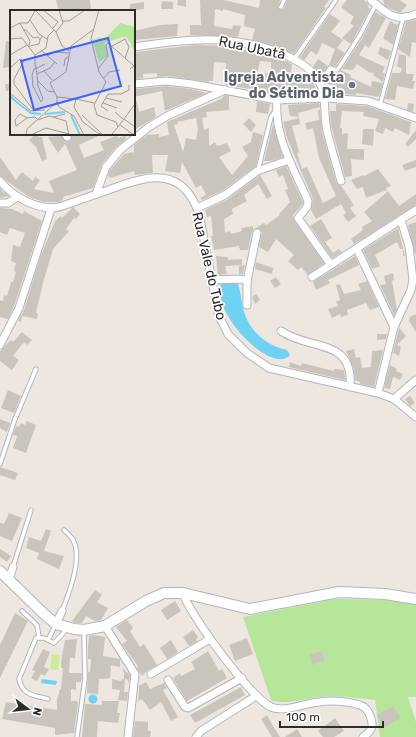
<svg xmlns="http://www.w3.org/2000/svg" width="416" height="737" font-family="Rubik,sans-serif">
	<rect width="100%" height="100%" fill="#eee7df"/>
	<path fill="#b5e69a" d="M336,599L385,600L416,605V697H408L416,722V737H380L375,700C357,698 338,695 320,697C304,698 287,706 271,700L243,617Z"/>
	<polygon fill="#caed96" points="52,654 60,655 58,670 50,669"/>
	<g fill="#70d2f2">
		<path d="M227,281L238,284C241,293 241,302 244,312C250,332 267,346 287,350L290,355C272,376 211,313 221,284Z"/>
		<polygon points="42,679 57,681 56,685 41,683"/>
		<circle cx="93" cy="699" r="4.5"/>
	</g>
	<g fill="#c9c5bd" fill-rule="evenodd">
		<polygon points="56,0 90,0 91,11 59,11"/>
		<polygon points="178,0 186,0 186,7 177,5"/>
		<polygon points="200,0 223,0 259,8 260,0 280,0 278,7 281,10 284,9 287,0 329,0 324,7 326,8 294,54 278,47 252,40 255,29 244,26 245,15 223,9 223,11 215,9 214,26 232,29 233,25 241,26 238,37 190,35 190,25 201,25"/>
		<polygon points="347,0 364,0 369,5 368,7 370,9 351,44 342,38 354,26 350,23 354,17 341,7"/>
		<polygon points="383,0 400,0 407,5 401,12 398,12 385,6"/>
		<polygon points="162,1 173,2 173,9 161,9"/>
		<polygon points="144,2 144,9 130,11 130,4"/>
		<polygon points="375,12 386,18 369,48 365,45 359,55 385,67 382,73 385,73 383,82 373,75 374,73 369,72 357,64 353,70 342,69 363,37"/>
		<polygon points="330,14 340,21 331,32 343,40 337,48 345,53 337,64 336,66 329,65 335,49 322,43 317,55 311,51 304,60 300,57"/>
		<polygon points="416,20 416,43 412,42 410,57 398,49 406,22"/>
		<polygon points="390,21 397,25 399,22 393,45 383,38"/>
		<polygon points="178,24 177,36 134,40 134,31 160,25"/>
		<polygon points="6,41 11,41 11,67 3,68"/>
		<path d="M195,45L228,46L275,56L292,64L290,82L304,81V78H311L318,93L277,95L257,91V90L225,85L226,63L214,62L213,81H209V82L167,76L157,77V73L143,74V78L136,79V52ZM260,61L271,62V73L257,74Z"/>
		<polygon points="380,47 391,51 388,60 378,54"/>
		<polygon points="399,54 406,56 406,74 414,74 412,81 415,81 413,89 397,86 395,100 385,99 392,73 400,73 402,69 397,66"/>
		<polygon points="318,59 328,66 321,76 313,67"/>
		<polygon points="341,70 351,75 350,77 371,87 372,81 383,83 379,97 356,93 356,95 332,93 332,85 325,83 331,72 338,73"/>
		<polygon points="5,84 11,84 11,90 6,91"/>
		<polygon points="166,86 191,89 207,93 165,111 162,91 134,97 135,89"/>
		<path d="M225,95L229,96V110L206,112L207,117L202,118L204,130L209,128V146L215,142L217,146L227,143L231,151L219,157L232,175L248,156L242,147L251,142L253,132L263,135L256,166L222,191L202,200L200,198L206,195L201,185L196,188L182,162L180,173L165,171L168,155H152L153,173L135,175L134,171L110,178L108,175L110,170L124,154L133,152L134,154V145L147,135L159,134V137L169,135L167,122L221,99ZM196,118L198,129L196,140L186,138L183,152L174,125L178,124L177,122Z"/>
		<polygon points="137,101 139,112 154,107 156,117 134,130 134,102"/>
		<polygon points="257,101 270,104 268,114 256,112"/>
		<polygon points="319,103 320,107 298,113 299,117 290,116 288,105"/>
		<polygon points="408,103 414,104 413,112 407,110"/>
		<polygon points="336,104 367,106 411,122 409,135 395,128 393,132 385,128 383,134 375,131 379,119 363,116 364,112 342,111 340,128 342,128 342,134 348,133 347,149 364,149 364,160 351,159 352,176 345,177 331,125 330,111 336,111"/>
		<polygon points="318,110 320,110 322,132 336,182 341,186 354,205 350,208 356,216 348,222 343,215 346,213 341,204 316,219 311,210 313,199 287,138 283,122 299,118 300,124 292,126 299,152 297,153 302,169 307,167 323,203 336,196 319,158 313,128 307,130 305,123 319,120"/>
		<polygon points="249,118 256,125 251,132 243,124"/>
		<polygon points="273,124 283,157 271,161 264,161"/>
		<polygon points="363,129 374,129 373,146 362,144"/>
		<polygon points="416,130 416,139 408,147 405,144"/>
		<polygon points="36,134 39,137 42,137 47,159 42,161 36,147 29,140"/>
		<polygon points="60,134 66,142 71,140 71,134 103,134 79,145 84,158 104,150 100,142 113,137 117,136 118,138 125,136 126,139 116,147 102,164 93,188 63,197 63,200 58,202 44,202 29,197 0,176 0,157 16,180 22,172 33,181 35,177 40,180 34,189 54,193 49,181 77,170 65,144 58,153 48,137 60,136"/>
		<polygon points="416,160 416,167 405,171 402,165"/>
		<polygon points="286,166 303,202 302,205 293,215 294,220 324,263 308,275 301,267 298,270 288,261 294,255 276,239 268,252 259,247 262,232 258,228 252,232 248,250 240,250 239,246 214,250 211,236 213,236 211,216 207,217 205,210 228,199 260,175 272,196 267,199 258,184 244,195 247,201 232,209 233,214 224,219 225,233 230,231 231,234 242,231 241,228 253,226 253,230 264,223 266,225 280,215 279,214 290,202 285,190 288,189 283,175 279,177 276,170"/>
		<polygon points="378,169 391,186 386,188 387,190 366,198 363,187 357,189 351,180 364,175 364,176"/>
		<polygon points="0,188 2,191 9,196 0,198"/>
		<polygon points="388,191 399,206 416,194 416,205 354,244 351,239 363,230 362,227 372,221 364,212"/>
		<polygon points="73,207 80,214 76,219 74,218 66,229 69,231 53,249 43,283 36,313 38,313 37,319 22,316 21,322 18,321 24,310 40,258 55,221 61,216 62,218"/>
		<polygon points="0,208 12,209 23,214 24,211 42,221 14,306 8,319 0,317 0,300 3,301 4,295 7,296 11,282 13,282 16,272 14,271 16,263 11,261 13,245 20,247 25,233 10,228 7,235 0,232"/>
		<polygon points="321,219 332,238 325,242 333,253 339,249 342,252 332,258 310,226"/>
		<polygon points="416,222 416,254 415,254 408,225"/>
		<polygon points="398,228 405,256 403,256 403,249 400,249 397,242 375,255 380,266 372,269 363,250"/>
		<polygon points="216,256 228,257 228,260 242,259 242,265 225,266 227,274 218,275"/>
		<polygon points="355,256 359,265 328,280 330,283 316,290 313,282"/>
		<polygon points="256,262 273,268 272,274 255,269"/>
		<polygon points="245,265 243,274 239,274 239,266"/>
		<polygon points="393,273 394,280 392,281 397,310 394,315 380,285 386,284 384,276"/>
		<polygon points="276,277 281,284 275,288 270,281"/>
		<polygon points="367,281 379,307 370,310 366,303 347,310 348,315 341,317 340,314 332,318 328,309 338,306 336,302 340,300 336,285 340,284 344,294 361,290 358,284"/>
		<polygon points="256,294 260,300 255,304 252,297"/>
		<polygon points="416,314 416,332 409,321 410,317"/>
		<polygon points="399,328 406,336 397,345 401,347 399,356 393,353"/>
		<polygon points="22,332 32,340 27,345 24,342 13,356 19,360 12,370 0,361 0,351 11,340 13,342"/>
		<polygon points="377,334 387,334 386,339 377,340"/>
		<polygon points="354,349 356,358 360,357 362,368 371,367 372,351 383,350 374,387 360,384 360,382 355,380 354,369 346,351"/>
		<polygon points="290,362 301,366 302,363 334,371 334,369 344,370 345,380 289,367"/>
		<polygon points="390,365 397,369 396,371 403,374 400,380 393,377 390,389 384,388"/>
		<polygon points="8,390 21,396 14,413 1,408"/>
		<polygon points="410,396 415,403 410,406 405,399"/>
		<polygon points="0,419 10,423 7,432 0,428"/>
		<polygon points="27,421 36,425 26,453 13,448 17,436 13,435 16,426 19,427 21,423 25,425"/>
		<polygon points="0,467 18,473 15,480 0,475"/>
		<polygon points="9,513 22,518 12,541 0,536 0,523 4,524"/>
		<polygon points="46,529 51,531 44,551 64,556 59,569 37,559 39,553 26,548 29,537 41,541"/>
		<polygon points="0,549 11,556 7,562 0,557"/>
		<polygon points="95,590 102,595 97,602 108,608 101,620 95,621 86,616 82,623 75,623 72,621"/>
		<polygon points="175,601 181,611 167,620 161,610"/>
		<polygon points="15,613 28,621 0,678 0,645"/>
		<polygon points="127,620 133,628 130,631 140,647 144,644 157,665 148,670 142,676 137,668 138,666 122,644 127,641 116,627"/>
		<polygon points="193,630 198,637 196,639 197,641 189,646 183,637"/>
		<polygon points="93,635 105,637 103,656 120,659 120,667 111,665 110,678 99,679 98,694 87,693 88,672 90,672 91,659 88,659 88,647 89,636"/>
		<polygon points="247,638 253,654 235,661 229,645"/>
		<polygon points="77,639 75,658 70,658 69,673 82,673 81,682 76,682 76,690 71,689 71,701 77,701 78,703 74,733 55,735 55,728 2,719 6,702 57,710 57,700 60,689 61,689 63,668 61,668 61,661 65,640"/>
		<polygon points="171,640 178,652 167,659 160,648"/>
		<polygon points="43,649 50,652 44,667 49,669 45,676 41,674 37,681 31,678 35,671 32,670"/>
		<polygon points="208,651 219,671 222,669 227,678 187,701 173,678 180,673 181,676 195,669 191,662"/>
		<polygon points="322,651 325,661 312,665 309,655"/>
		<polygon points="122,668 130,675 129,683 127,679 124,679 124,673"/>
		<polygon points="112,679 121,681 122,679 125,679 124,692 128,692 127,701 118,700 120,690 112,689"/>
		<polygon points="146,682 150,689 164,683 167,688 163,690 178,717 171,721 161,702 150,710 142,699 138,701 139,686"/>
		<polygon points="241,687 245,695 195,723 190,715"/>
		<polygon points="102,701 119,701 117,713 120,713 118,723 98,721 97,737 82,737 85,704 102,705"/>
		<polygon points="393,706 400,718 383,728 377,715"/>
		<polygon points="267,715 273,726 280,737 272,737 266,727 261,719"/>
		<polygon points="335,718 344,731 334,737 323,737 318,731"/>
		<polygon points="135,721 148,722 148,731 151,731 150,737 133,737"/>
		<polygon points="297,729 302,737 285,737"/>
	</g>
	<g fill="none" stroke-linecap="round" stroke-linejoin="round">
		<defs>
			<g id="service">
				<polyline points="281,7 284,0"/>
				<polyline points="295,58 336,0"/>
				<polyline points="320,84 330,68 337,70 340,66 360,35 376,4"/>
				<polyline points="380,105 403,19"/>
				<polyline points="258,170 271,117 275,111"/>
				<polyline points="0,464 15,419 36,369"/>
				<polyline points="13,567 31,510"/>
				<polyline points="22,611 37,625 39,637"/>
				<path d="M62,611C69,594 83,557 73,540C71,536 67,533 64,530"/>
				<polyline points="48,640 56,624"/>
				<path d="M48,699C33,695 23,696 19,679L36,638H44L54,643L67,629"/>
				<polyline points="77,737 85,679 84,634"/>
			</g>
			<g id="minor">
				<path d="M371,0C386,13 396,23 416,14"/>
				<path d="M134,47C161,43 188,39 216,40C246,40 312,55 322,88C326,102 324,117 327,131C331,147 336,164 341,181"/>
				<polyline points="134,84 166,81 192,84 277,100 324,98 368,101 416,118"/>
				<path d="M277,100C274,137 294,169 308,201L307,207L298,218L331,265"/>
				<polyline points="66,134 67,137"/>
				<path d="M0,181C13,197 38,211 59,207C77,201 94,195 111,189C149,175 183,166 199,214L219,316L228,334L247,353L269,368L378,393L394,399L416,417"/>
				<polyline points="96,194 106,167 120,150 149,127 167,116 225,90"/>
				<polyline points="0,203 8,203 17,197"/>
				<polyline points="197,208 225,195 257,171 289,160"/>
				<polyline points="357,249 394,327"/>
				<polyline points="312,277 416,210"/>
				<polyline points="211,280 240,279 247,281"/>
				<polyline points="247,305 247,281 257,233"/>
				<path d="M281,331C309,351 354,337 350,387"/>
				<polyline points="0,345 19,308 51,209"/>
				<polyline points="378,393 394,327 411,290 413,280 409,246 401,220"/>
				<polyline points="394,399 416,380"/>
				<polyline points="9,580 13,567"/>
				<path d="M183,593C189,614 252,699 271,707C285,713 305,703 319,702C331,700 353,701 364,707C369,711 371,717 372,723C373,730 368,733 363,737"/>
				<polyline points="56,624 62,611"/>
				<polyline points="105,626 135,674 128,737"/>
				<polyline points="151,674 210,639"/>
				<polyline points="168,680 185,707 188,708 242,678"/>
				<polyline points="196,737 201,731 256,696"/>
			</g>
			<polyline id="secondary" points="0,571 44,614 56,624 74,629 84,630 105,626 146,601 164,593 183,593 250,609 339,592 385,594 416,599"/>
		</defs>
		<use href="#service" stroke="#b2b5c0" stroke-width="5.5"/>
		<use href="#minor" stroke="#b2b5c0" stroke-width="9"/>
		<use href="#secondary" stroke="#b2b5c0" stroke-width="12"/>
		<use href="#service" stroke="#fff" stroke-width="3.5"/>
		<use href="#minor" stroke="#fff" stroke-width="7"/>
		<use href="#secondary" stroke="#fff" stroke-width="10"/>
	</g>
	<circle fill="#6b7280" stroke="#fff" stroke-width="1.5" cx="352" cy="85" r="4"/>
	<g text-anchor="middle" dominant-baseline="central" stroke-width="3.5" stroke-linejoin="round" paint-order="stroke">
		<g font-size="14" fill="#2c2c2c" stroke="#fff">
			<text transform="translate(252 48) rotate(12)">Rua Ubatã</text>
			<text transform="translate(209 266) rotate(77)">Rua Vale do Tubo</text>
		</g>
		<g font-size="14" font-weight="bold" fill="#5b616d" stroke="#fff" text-anchor="end">
			<text x="344" y="77">Igreja Adventista<tspan x="344" dy="16">do Sétimo Dia</tspan></text>
		</g>
	</g>
	<g transform="translate(10 10)">
		<rect width="125" height="125" fill="#eee7df"/>
		<path d="M110,13L125,17V42L117,27H112L95,33L98,46L89,52L82,30L90,27L94,30Z" fill="#b5e69a"/>
		<path fill="none" stroke="#70d2f2" stroke-width="2" d="M0,86L9,94M9,94L21,103L31,104M35,104L55,102M61,105L70,125"/>
		<path fill="none" stroke="#a09c97" stroke-width="1" d="M25,0L46,22L52,36L59,41M33,0L48,12L42,19M89,0L81,29L89,62L96,72L84,95L87,105L106,112L108,117L101,125M20,10L29,24L37,29M53,11H59L75,0M10,13L20,31L19,37M0,18L10,13H18L25,1M13,20H16L23,28L28,27L30,30L32,26M46,22L53,13L49,0M0,29L12,28L25,45M20,36L29,34L30,30M102,36L115,29L119,37L115,48M32,41L47,54M0,45L17,35M25,45V53L26,58L27,64L28,76L33,89L31,92L23,76L22,65L24,59L26,58H28L29,57L35,54M25,45L36,38L38,26L44,20M37,46L44,42L59,43M54,56L55,49L59,46M0,58L10,49L14,51L4,69V74M88,59L98,46L96,35L98,33L124,56L120,59M34,61L42,70M27,64L40,58L45,52M94,68L99,62L110,60M28,71L38,81L44,82M4,74L24,101M0,83L21,101L35,100M47,87L66,89L64,97L73,112L89,124L91,123M96,88L112,92M66,89L84,93M47,92L49,97L64,106L74,125M93,93L107,98M98,101L91,96L98,84H111L119,80V75M105,102L114,110M72,105L93,125M43,107L55,104M17,108L6,116L5,110L10,104L17,108L25,107L28,110L39,106L56,111L59,125M114,109L125,117M110,115L124,125M108,117L125,94M16,125L17,119L47,92V87L40,73L56,62L61,36L84,19M21,125L36,118L59,124"/>
		<path fill="#3b63ff" fill-opacity="0.15" stroke="#3b63ff" stroke-width="2" d="M98,28L111,76L24,100L11,51Z"/>
		<rect width="125" height="125" fill="none" stroke="#2c2c2c" stroke-width="2"/>
	</g>
	<g transform="translate(28 709) rotate(105)" stroke="#ffffff" stroke-width="3" paint-order="stroke">
	<path d="M0-3L7 15L0 10L-7 15Z" fill="#2c2c2c"/>
	<text y="-6" font-size="11" font-weight="bold" text-anchor="middle" fill="#2c2c2c">N</text>
	</g>
	<path d="M280 721v6h103v-6" fill="none" stroke="#2c2c2c" stroke-width="2"/>
	<text x="286" y="721" font-size="12" fill="#2c2c2c" stroke="#ffffff" stroke-width="3" paint-order="stroke">100 m</text>
</svg>
